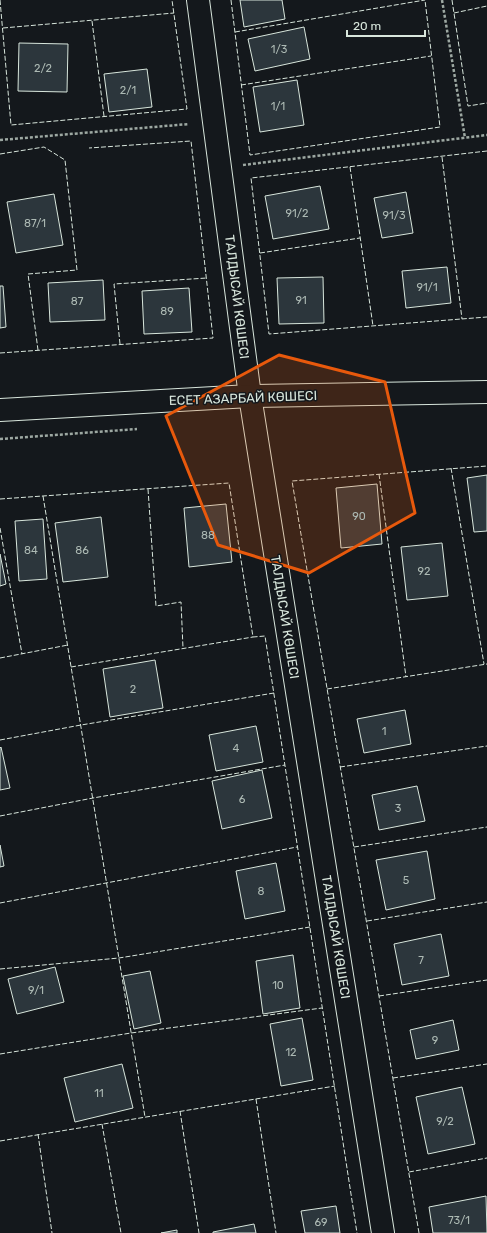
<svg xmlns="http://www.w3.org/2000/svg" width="487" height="1233" font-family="Rubik,sans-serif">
	<rect width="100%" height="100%" fill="#14181c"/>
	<g fill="#2c363c" stroke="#d8e6dc">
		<polygon points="240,0 282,0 285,19 244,27"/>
		<polygon points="304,27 310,59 255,71 248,39"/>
		<polygon points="19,43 68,44 67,92 18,91"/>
		<polygon points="147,69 152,107 109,112 104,74"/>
		<polygon points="297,80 304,125 260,132 253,87"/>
		<polygon points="320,186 329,229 273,239 265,196"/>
		<polygon points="406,192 413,233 382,238 374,198"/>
		<polygon points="54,194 63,245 16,253 7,202"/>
		<polygon points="447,267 451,303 406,308 402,271"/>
		<polygon points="323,277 324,323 279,324 277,278"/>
		<polygon points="103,280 105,320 50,322 48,283"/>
		<polygon points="0,286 3,286 6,327 0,328"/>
		<polygon points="189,288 192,332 144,334 142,291"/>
		<polygon points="487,475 487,531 474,532 467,478"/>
		<polygon points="377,484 382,544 341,548 336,488"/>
		<polygon points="226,504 232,562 189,567 184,508"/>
		<polygon points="101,517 108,577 63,582 55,523"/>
		<polygon points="43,519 47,579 19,581 15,521"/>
		<polygon points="442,543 448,596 407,600 401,547"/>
		<polygon points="0,554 6,584 0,586"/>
		<polygon points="155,660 163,708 110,717 103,669"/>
		<polygon points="405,710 411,744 364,753 357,719"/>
		<polygon points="256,726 263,762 216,771 209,735"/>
		<polygon points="1,747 10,788 0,790 0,748"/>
		<polygon points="262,770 272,818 222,829 212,781"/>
		<polygon points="417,786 425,821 379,830 372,795"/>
		<polygon points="0,845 4,866 0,867"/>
		<polygon points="427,851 435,899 386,910 376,860"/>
		<polygon points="276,863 285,911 245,919 236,871"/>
		<polygon points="441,934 449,976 402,985 394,944"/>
		<polygon points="293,955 300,1008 263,1014 256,961"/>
		<polygon points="55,967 64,1002 17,1014 8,979"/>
		<polygon points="150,971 161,1023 134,1029 123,976"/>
		<polygon points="302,1018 313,1080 281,1086 270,1024"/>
		<polygon points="453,1020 459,1050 416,1059 410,1030"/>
		<polygon points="122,1064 133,1108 75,1122 64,1078"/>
		<polygon points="462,1087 475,1144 428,1154 416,1097"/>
		<polygon points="486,1196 487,1233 433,1233 429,1207"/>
		<polygon points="336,1206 340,1233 305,1233 301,1211"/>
		<polygon points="254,1224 256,1233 213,1233 213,1232"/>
		<polygon points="177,1230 177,1233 161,1233"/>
	</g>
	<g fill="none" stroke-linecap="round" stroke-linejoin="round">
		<defs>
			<g id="minor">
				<polyline points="198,0 250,396 383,1233"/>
				<polyline points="0,410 250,396 487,392"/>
			</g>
		</defs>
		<use href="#minor" stroke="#d8e6dc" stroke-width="24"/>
		<g stroke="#9da8a2" stroke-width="2.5" stroke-dasharray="3 2" stroke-linecap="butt">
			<polyline points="442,0 465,138"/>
			<polyline points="0,140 189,124"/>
			<polyline points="243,165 487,135"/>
			<polyline points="0,439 137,429"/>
		</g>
		<use href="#minor" stroke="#14181c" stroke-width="22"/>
		<g stroke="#d8e6dc" stroke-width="1" stroke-dasharray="5 2" stroke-linecap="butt">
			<polyline points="0,0 11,125 187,109 172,0"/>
			<polyline points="231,0 250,155 440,127 425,0"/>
			<polyline points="452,0 468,106 487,103"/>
			<polyline points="454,13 487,6"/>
			<polyline points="92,21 104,116"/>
			<polyline points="3,28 174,13"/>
			<polyline points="235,32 425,0"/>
			<polyline points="241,85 431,56"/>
			<polyline points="487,151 251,178 269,334 487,317"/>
			<polyline points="0,154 44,147 65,160 77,270 28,274 38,350"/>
			<polyline points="442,157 462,319"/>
			<polyline points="350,167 373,326"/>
			<polyline points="260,253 360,238"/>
			<polyline points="120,344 114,284 207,278"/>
			<polyline points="0,353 213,338 191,141 89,148"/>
			<polyline points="451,468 484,664"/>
			<polyline points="379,474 406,677"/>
			<polyline points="148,489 156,606 181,602 183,648"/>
			<polyline points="43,496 145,1117"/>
			<polyline points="0,499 229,483 253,637 265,636 357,1233"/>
			<polyline points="0,528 22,654"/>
			<polyline points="0,658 68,645"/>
			<polyline points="71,667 253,637"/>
			<polyline points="327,689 487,664"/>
			<polyline points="0,740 81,725 274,693"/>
			<polyline points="340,767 487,746"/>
			<polyline points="0,816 93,798 285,765"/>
			<polyline points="354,847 487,827"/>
			<polyline points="0,903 297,847"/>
			<polyline points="367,921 487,902"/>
			<polyline points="0,969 119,958 310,927"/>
			<polyline points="379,996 487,980"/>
			<polyline points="0,1054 131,1033 322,1008"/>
			<polyline points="393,1078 487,1064"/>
			<polyline points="256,1099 276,1233"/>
			<polyline points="180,1111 199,1233"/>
			<polyline points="102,1124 121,1233"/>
			<polyline points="38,1134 52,1233"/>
			<polyline points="0,1141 335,1086"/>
			<polyline points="409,1172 487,1158"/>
			<polyline points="419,1233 292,481 487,466"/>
		</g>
	</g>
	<path fill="#e8590c" fill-opacity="0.2" stroke="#e8590c" stroke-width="3" stroke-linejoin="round" d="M279,355L385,382L415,513L309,573L218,545L166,416Z"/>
	<g text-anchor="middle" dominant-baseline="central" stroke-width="3" stroke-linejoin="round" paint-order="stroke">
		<g font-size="11" fill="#adbab4">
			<text x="279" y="49">1/3</text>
			<text x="43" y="68">2/2</text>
			<text x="128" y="90">2/1</text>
			<text x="278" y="106">1/1</text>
			<text x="297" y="213">91/2</text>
			<text x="394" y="215">91/3</text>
			<text x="35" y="223">87/1</text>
			<text x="427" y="287">91/1</text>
			<text x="301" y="300">91</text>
			<text x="77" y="301">87</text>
			<text x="167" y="311">89</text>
			<text x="359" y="516">90</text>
			<text x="208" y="535">88</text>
			<text x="31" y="550">84</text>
			<text x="82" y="550">86</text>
			<text x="424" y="571">92</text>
			<text x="133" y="689">2</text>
			<text x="384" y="731">1</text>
			<text x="236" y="748">4</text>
			<text x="242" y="799">6</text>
			<text x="398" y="808">3</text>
			<text x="406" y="880">5</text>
			<text x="261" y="891">8</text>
			<text x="421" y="960">7</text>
			<text x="278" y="985">10</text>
			<text x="36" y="990">9/1</text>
			<text x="435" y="1040">9</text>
			<text x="291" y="1052">12</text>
			<text x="99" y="1093">11</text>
			<text x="445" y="1121">9/2</text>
			<text x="459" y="1220">73/1</text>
			<text x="321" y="1222">69</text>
		</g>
		<g font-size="13" fill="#d8e6dc" stroke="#14181c">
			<text transform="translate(237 297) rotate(83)">ТАЛДЫСАЙ КӨШЕСІ</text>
			<text transform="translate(243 398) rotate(-2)">ЕСЕТ АЗАРБАЙ КӨШЕСІ</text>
			<text transform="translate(285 617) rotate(81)">ТАЛДЫСАЙ КӨШЕСІ</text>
			<text transform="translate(336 937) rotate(81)">ТАЛДЫСАЙ КӨШЕСІ</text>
		</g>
	</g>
	<path d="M347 30v6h78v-6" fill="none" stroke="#d8e6dc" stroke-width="2"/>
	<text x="353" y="30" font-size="12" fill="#d8e6dc" stroke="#14181c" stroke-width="3" paint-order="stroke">20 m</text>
</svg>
